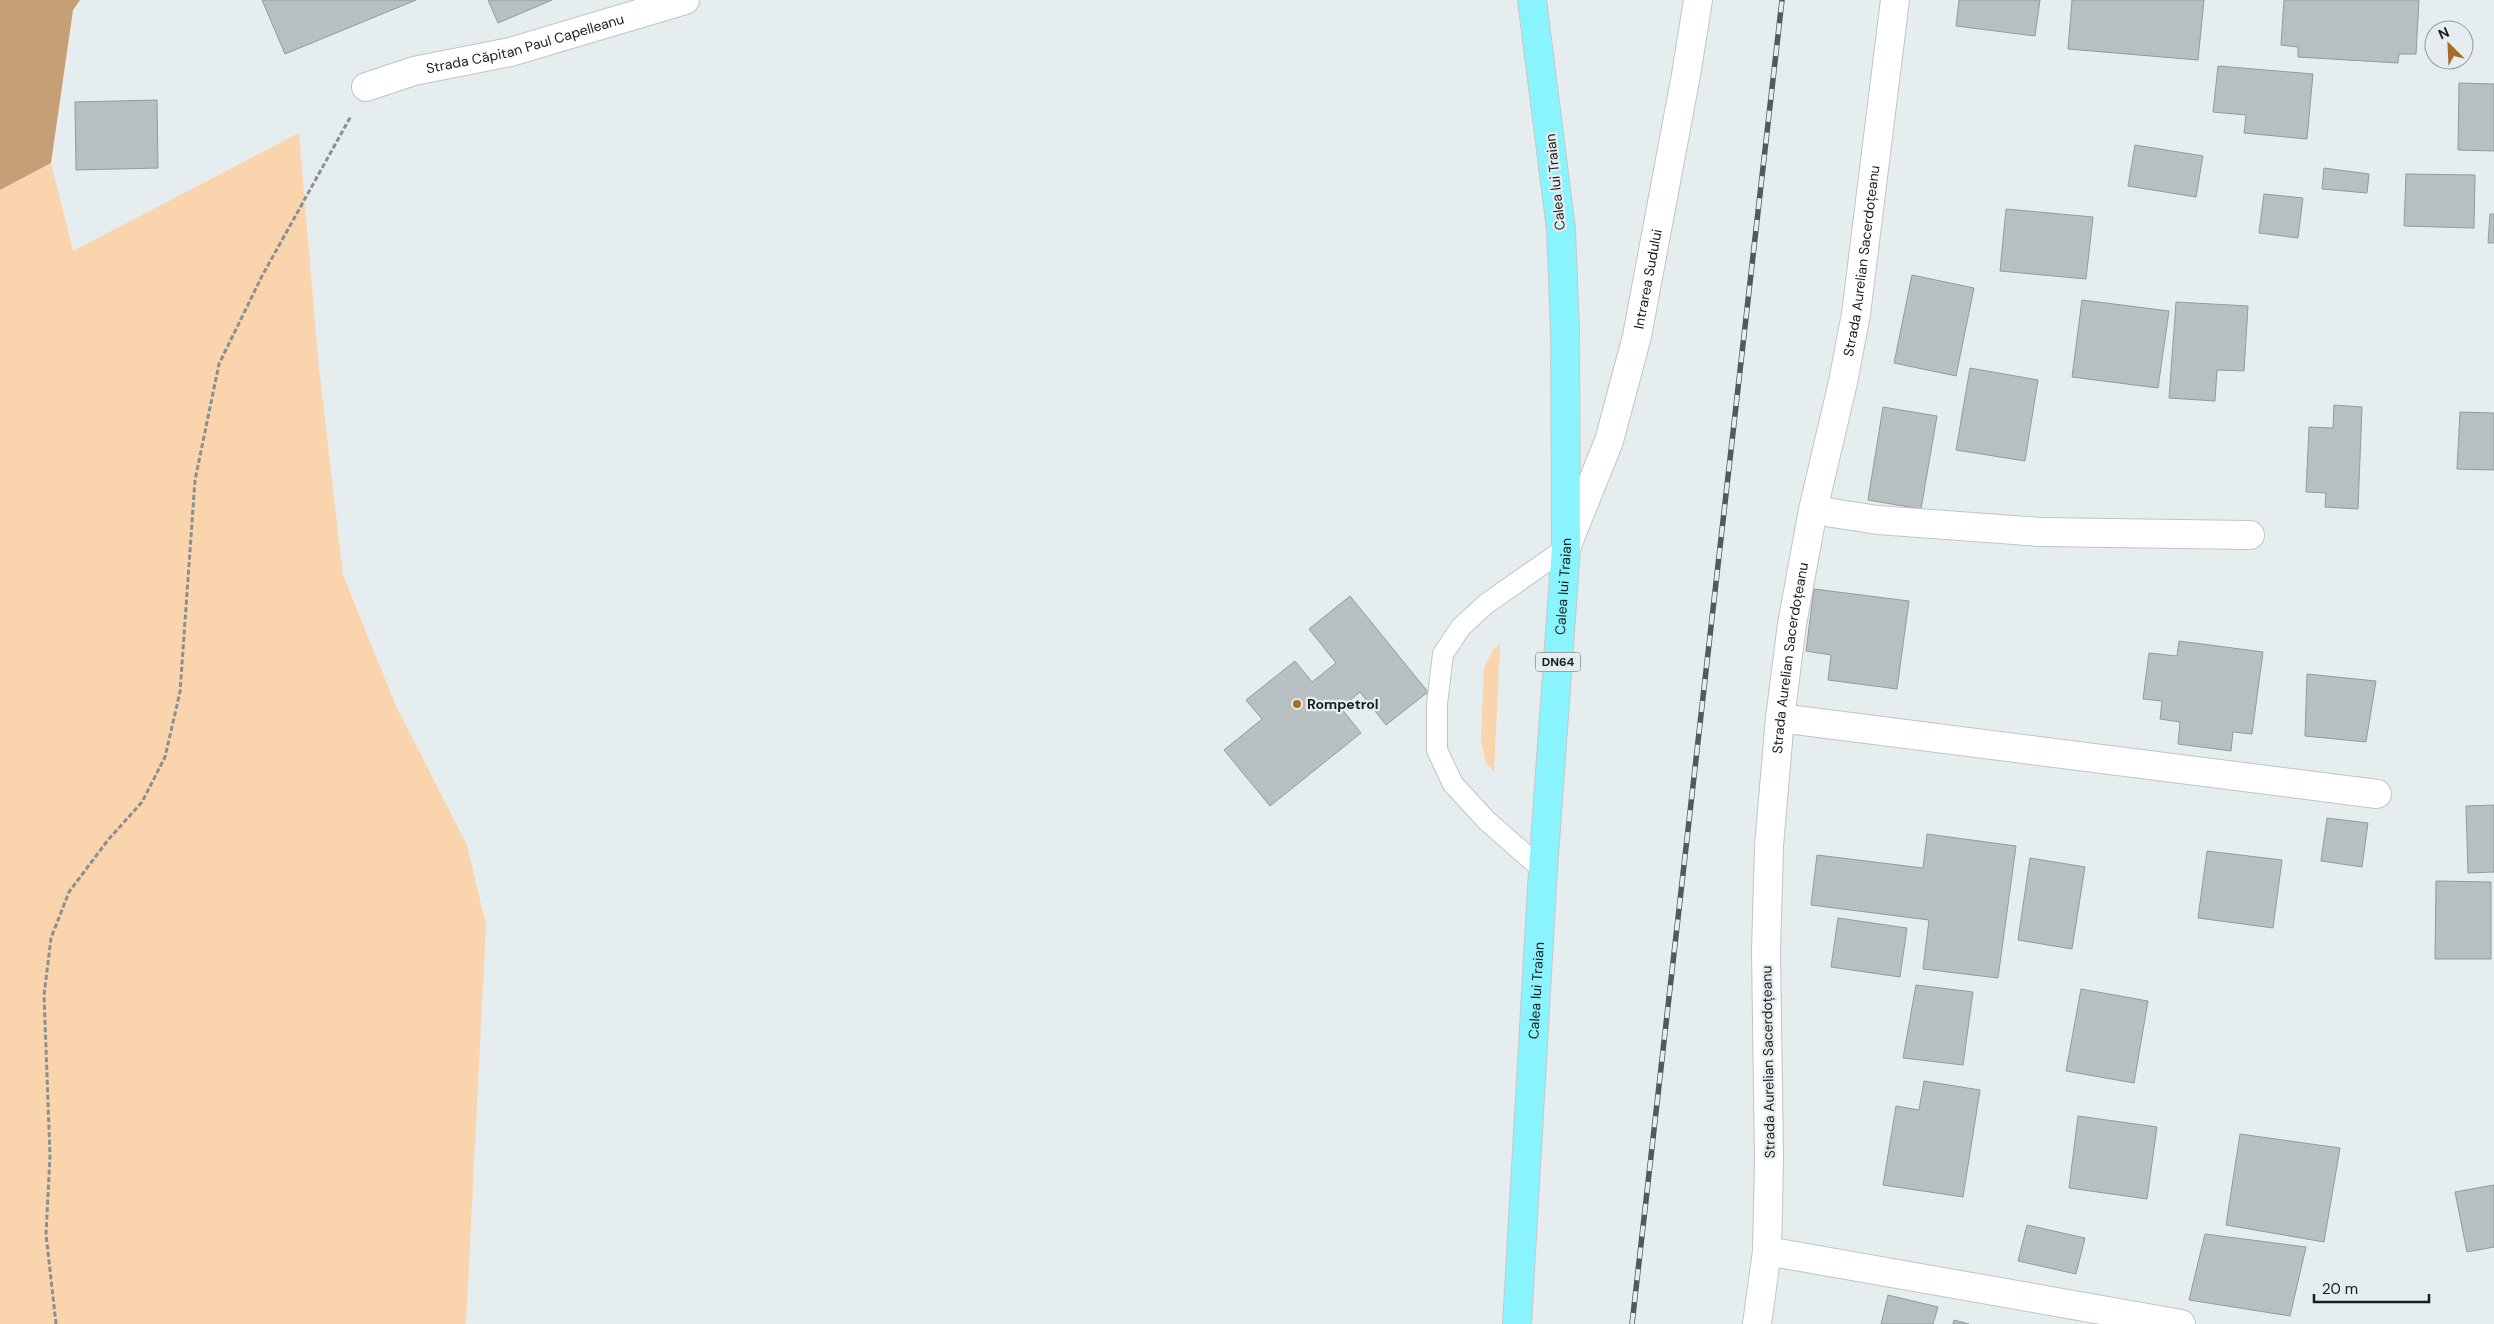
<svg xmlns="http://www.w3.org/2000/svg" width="2494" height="1324" font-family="'DM Sans',sans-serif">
	<rect width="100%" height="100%" fill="#e6edee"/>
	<g fill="#f9d4ad">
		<polygon points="299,133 318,359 343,575 396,706 467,845 486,925 466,1324 0,1324 0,190 51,163 73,251"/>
		<polygon points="1500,644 1494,772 1486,763 1481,740 1484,668 1493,650"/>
	</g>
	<polygon fill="#c79f76" points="0,0 80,0 73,10 51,163 0,190"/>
	<g fill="#b8bfc0" stroke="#939a9b">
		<polygon points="262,0 416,0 285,54"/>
		<polygon points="488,0 552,0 498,23"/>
		<polygon points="1959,0 2040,0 2035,36 1956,26"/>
		<polygon points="2072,0 2204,0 2198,60 2068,49"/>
		<polygon points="2284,0 2419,0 2416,54 2399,54 2398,63 2298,57 2298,47 2281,45"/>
		<polygon points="2218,66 2313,74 2307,139 2244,133 2246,115 2213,112"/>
		<polygon points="2459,83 2494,84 2494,151 2458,150"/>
		<polygon points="157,100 158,168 76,170 75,102"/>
		<polygon points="2135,145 2203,156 2196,197 2128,186"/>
		<polygon points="2324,168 2369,174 2367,193 2322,189"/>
		<polygon points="2406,174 2475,175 2474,228 2404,226"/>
		<polygon points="2264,194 2303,198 2298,238 2259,233"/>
		<polygon points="2006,209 2093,217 2086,279 2000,271"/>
		<polygon points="2490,214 2494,214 2494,243 2488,243"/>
		<polygon points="1912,275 1974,288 1956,376 1894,363"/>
		<polygon points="2082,300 2169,311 2158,388 2072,377"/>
		<polygon points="2176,302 2248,306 2244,371 2217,370 2215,401 2169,398"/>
		<polygon points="1970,368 2038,380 2025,461 1956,450"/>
		<polygon points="2334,405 2362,407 2358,509 2325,507 2326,493 2306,492 2309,427 2333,428"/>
		<polygon points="1883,407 1937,416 1921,509 1868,500"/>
		<polygon points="2460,412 2494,413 2494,470 2457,469"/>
		<polygon points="1814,589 1909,601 1897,689 1828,680 1831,655 1806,651"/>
		<polygon points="1350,596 1428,692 1386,725 1360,692 1341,708 1361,733 1270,806 1224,750 1262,719 1246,700 1295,661 1312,682 1336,663 1309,629"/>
		<polygon points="2179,641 2263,652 2252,734 2233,732 2231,751 2178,744 2180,722 2160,719 2162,701 2143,699 2149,653 2177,656"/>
		<polygon points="2307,674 2376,681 2366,742 2305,736"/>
		<polygon points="2494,805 2494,872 2468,873 2466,806"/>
		<polygon points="2327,818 2368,823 2362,867 2321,861"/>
		<polygon points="1927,834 2016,846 1998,978 1923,969 1929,920 1811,905 1817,855 1923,868"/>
		<polygon points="2207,851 2282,860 2273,928 2198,918"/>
		<polygon points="2030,858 2085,867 2072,949 2018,940"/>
		<polygon points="2436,881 2491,882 2491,959 2435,959"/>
		<polygon points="1838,918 1907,928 1900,977 1831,967"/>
		<polygon points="1916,985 1973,992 1963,1065 1903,1058"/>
		<polygon points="2081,989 2148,1001 2134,1083 2066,1071"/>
		<polygon points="1924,1081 1980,1090 1963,1197 1883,1185 1896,1106 1919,1110"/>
		<polygon points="2078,1116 2157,1127 2147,1199 2069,1188"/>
		<polygon points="2240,1134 2340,1148 2324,1242 2226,1225"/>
		<polygon points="2494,1185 2494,1247 2467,1252 2455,1192"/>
		<polygon points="2027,1225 2085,1238 2076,1274 2018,1261"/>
		<polygon points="2205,1234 2306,1247 2290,1316 2189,1300"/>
		<polygon points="1888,1295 1938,1307 1933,1324 1881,1324"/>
		<polygon points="1954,1320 1969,1324 1953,1324"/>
	</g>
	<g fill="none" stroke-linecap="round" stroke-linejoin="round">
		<defs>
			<polyline id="lane" points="1543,870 1487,821 1453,784 1437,750 1437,704 1443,654 1461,627 1486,604 1566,548"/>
			<g id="street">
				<path id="s1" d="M366,87L414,71L510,52L685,0"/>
				<polyline points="1813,510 1878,520 2041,532 2250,535"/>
				<polyline points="1780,718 2377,794"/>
				<polyline points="1767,1251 2181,1324"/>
				<path id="s2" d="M1757,1324L1767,1251L1769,1160L1766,951L1769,846L1780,718L1792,624L1813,510L1843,382L1856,314L1895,0"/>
			</g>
			<g id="secondary">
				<path id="s3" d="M1566,548L1609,441L1637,336L1686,75L1698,0"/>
			</g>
			<g id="primary">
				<path id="s4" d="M1517,1324L1543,870L1566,548L1565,330L1561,229L1532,0"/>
			</g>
		</defs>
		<use href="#lane" stroke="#bec5c6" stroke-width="22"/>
		<use href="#street" stroke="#bec5c6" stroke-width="30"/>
		<use href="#secondary" stroke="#bec5c6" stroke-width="30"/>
		<use href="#primary" stroke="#c8c9c9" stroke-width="30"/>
		<polyline stroke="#8a8f90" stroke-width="3" stroke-dasharray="5 2.5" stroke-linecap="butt" points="56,1324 46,1234 50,1156 44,995 51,938 69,892 108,840 142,802 165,757 180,692 195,480 219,364 262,276 351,116"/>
		<use href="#lane" stroke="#fff" stroke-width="20"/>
		<use href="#street" stroke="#fff" stroke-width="28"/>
		<use href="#secondary" stroke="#fff" stroke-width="28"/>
		<use href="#primary" stroke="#8af4fe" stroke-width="28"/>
		<defs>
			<polyline id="rail" points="1632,1324 1782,0"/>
		</defs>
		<use href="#rail" stroke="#535858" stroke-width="5.5"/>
		<use href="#rail" stroke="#e6edee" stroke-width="4" stroke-dasharray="11" stroke-linecap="butt"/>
	</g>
	<circle fill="#a56d2a" stroke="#e6edee" stroke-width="2" cx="1297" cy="704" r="5"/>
	<g text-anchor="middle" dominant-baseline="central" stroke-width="4.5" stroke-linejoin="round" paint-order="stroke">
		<rect fill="#e6edee" stroke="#575b5c" stroke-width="1" x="1535.5" y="652.5" width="45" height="19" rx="4"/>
		<g font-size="12" font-weight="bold" fill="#1a1d1d">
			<text x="1558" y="662">DN64</text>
		</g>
		<g font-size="14" fill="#1a1d1d" stroke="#e6edee">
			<text stroke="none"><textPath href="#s1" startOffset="165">Strada Căpitan Paul Capelleanu</textPath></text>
			<text transform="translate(1555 182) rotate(-96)">Calea lui Traian</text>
			<text stroke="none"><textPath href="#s2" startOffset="1072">Strada Aurelian Sacerdoțeanu</textPath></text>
			<text stroke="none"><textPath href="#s3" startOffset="282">Intrarea Sudului</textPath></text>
			<text stroke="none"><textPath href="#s4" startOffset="739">Calea lui Traian</textPath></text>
			<text stroke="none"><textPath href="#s2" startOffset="668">Strada Aurelian Sacerdoțeanu</textPath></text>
			<text stroke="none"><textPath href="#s4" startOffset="334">Calea lui Traian</textPath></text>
			<text transform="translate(1768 1062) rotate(-91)">Strada Aurelian Sacerdoțeanu</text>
		</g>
		<g font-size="14" font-weight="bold" fill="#1a1d1d" stroke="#e6edee" text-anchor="start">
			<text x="1307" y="704">Rompetrol</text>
		</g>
	</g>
	<g transform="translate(2449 45) rotate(336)"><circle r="24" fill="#e6edee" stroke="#949a9a"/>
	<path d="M0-4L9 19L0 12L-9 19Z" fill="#a56d2a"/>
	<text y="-8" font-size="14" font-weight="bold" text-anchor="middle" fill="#1a1d1d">N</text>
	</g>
	<path d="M2314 1294v8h115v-8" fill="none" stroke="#1a1d1d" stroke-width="2.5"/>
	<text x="2322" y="1294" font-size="15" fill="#1a1d1d" stroke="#e6edee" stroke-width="4" paint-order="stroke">20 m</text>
</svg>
